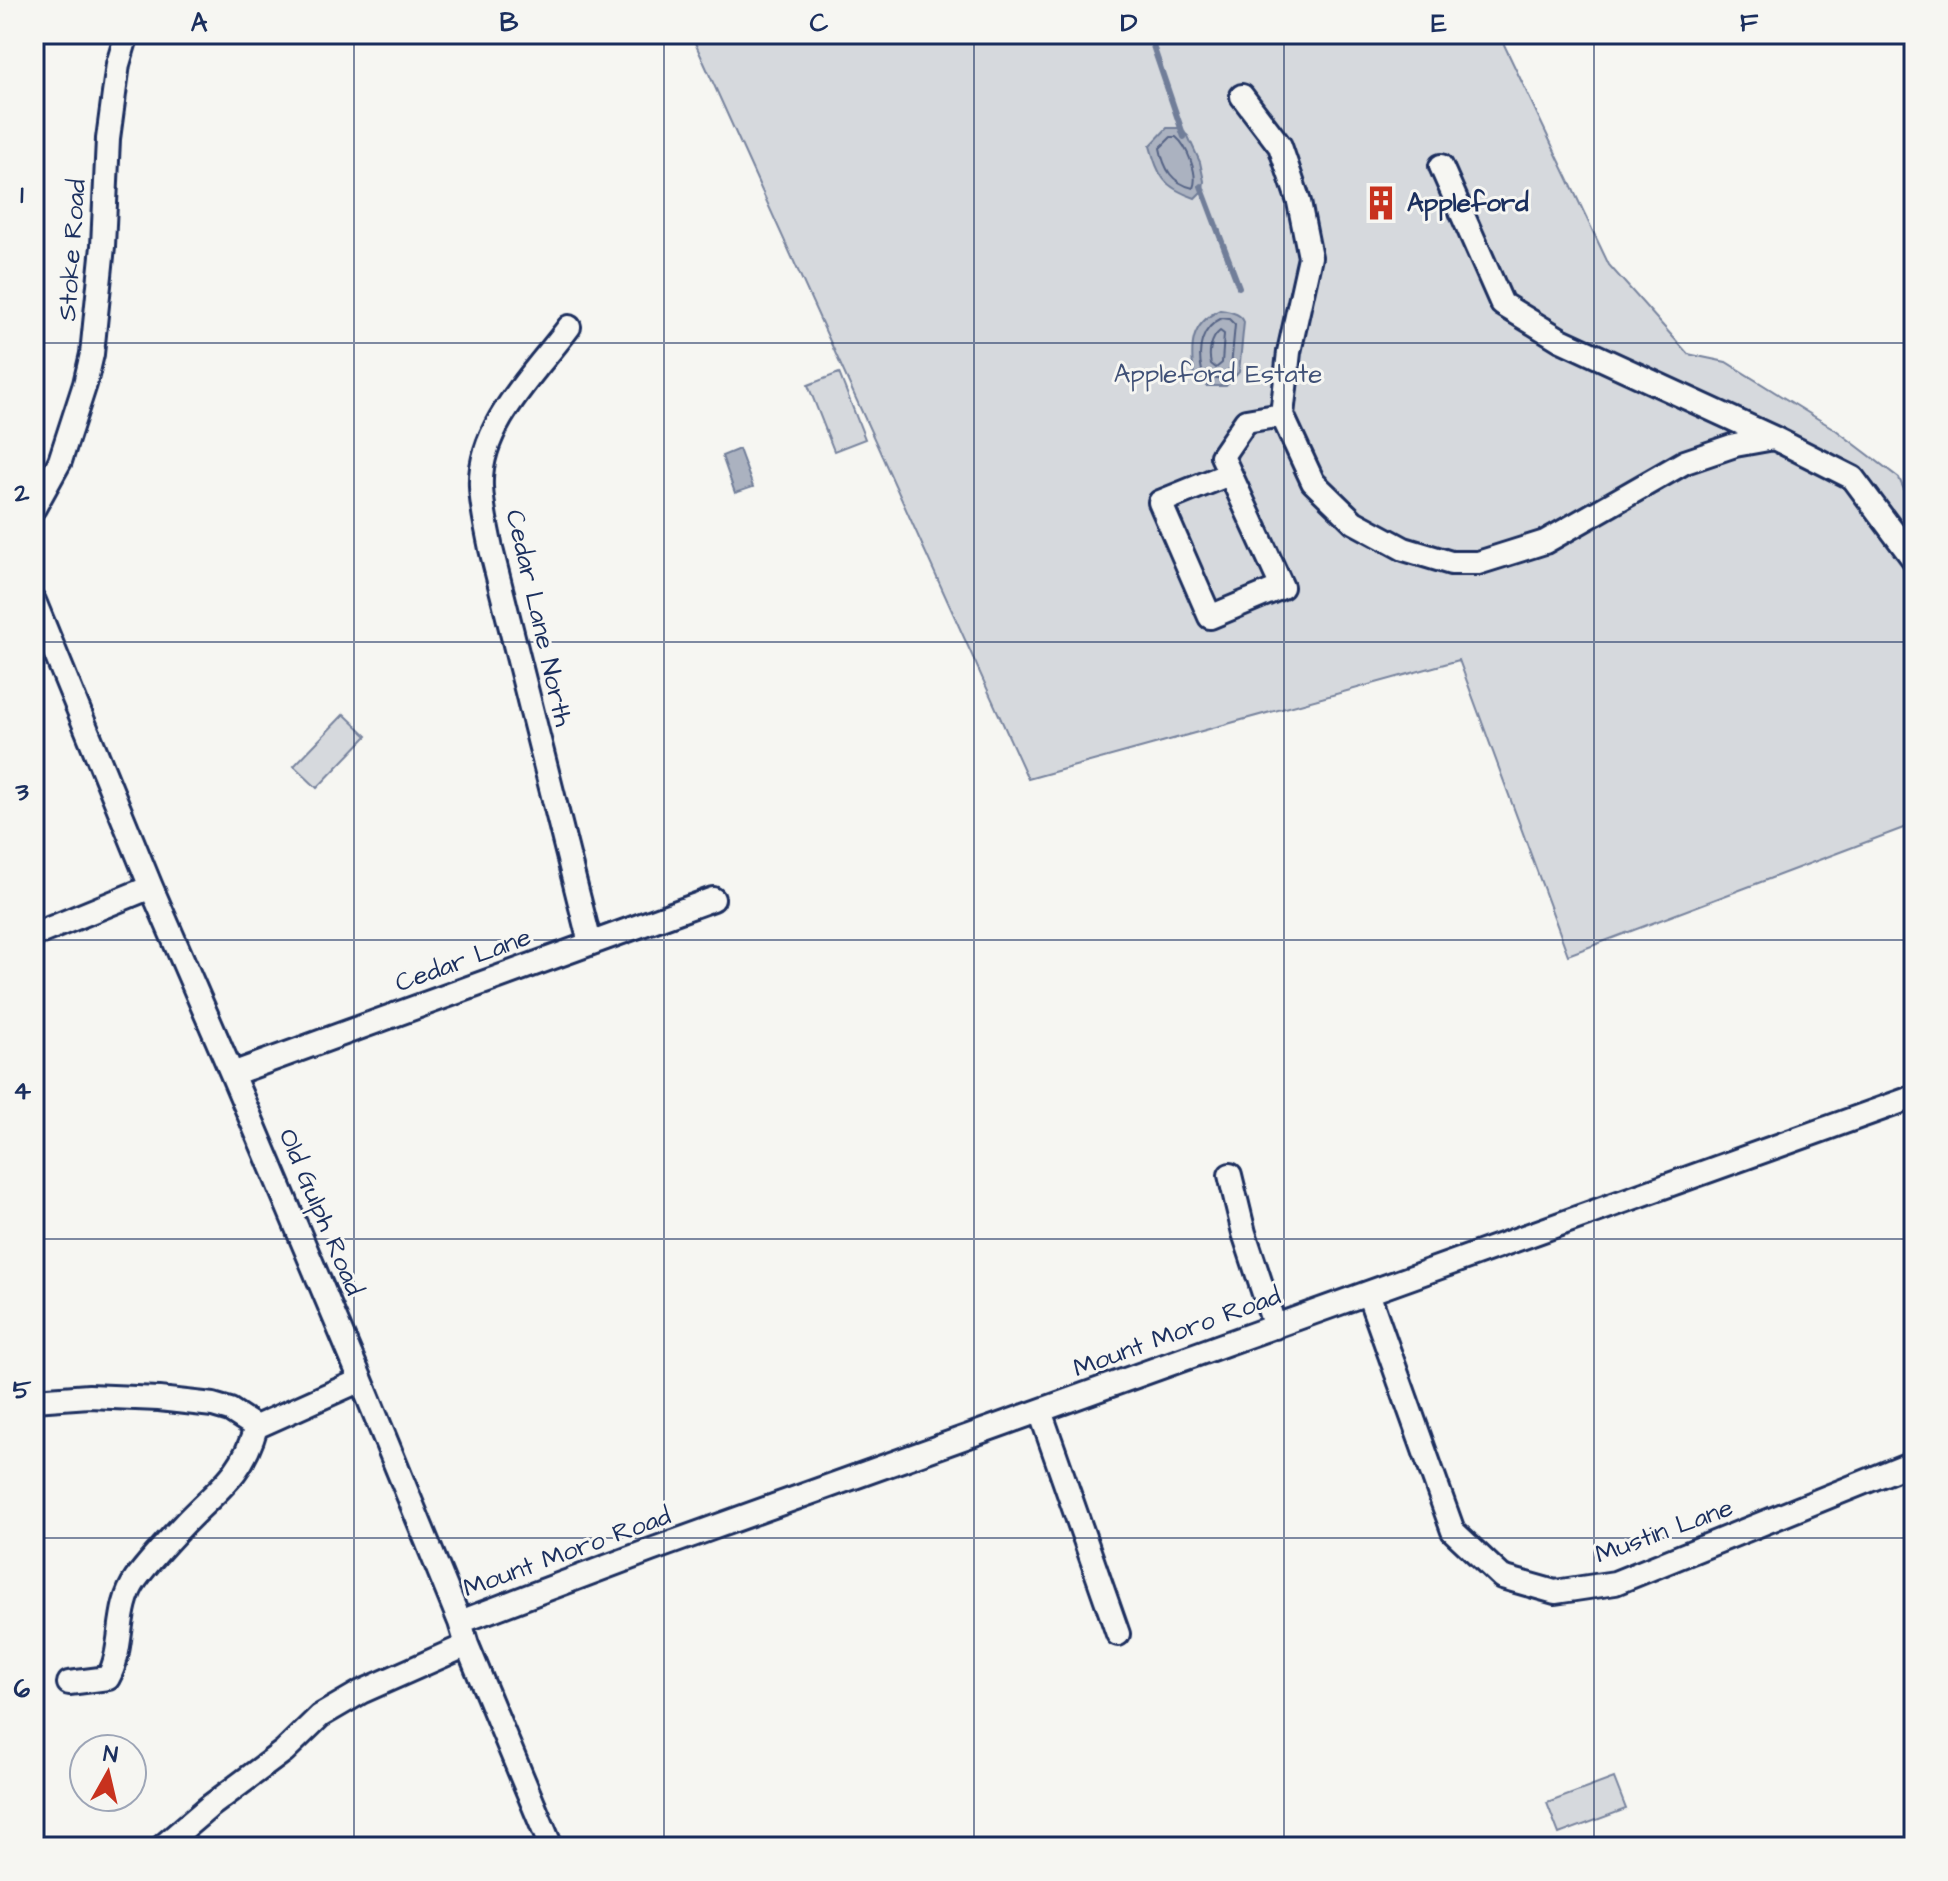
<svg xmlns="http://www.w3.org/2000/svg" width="1948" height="1881" viewBox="0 0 1948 1881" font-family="'Architects Daughter',sans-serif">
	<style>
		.green { fill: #d6d9dd; stroke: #78849e; stroke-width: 2 }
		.water { fill: #abb2c0; stroke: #717e99; stroke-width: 2 }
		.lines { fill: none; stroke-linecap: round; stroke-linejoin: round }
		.shore { stroke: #556385; stroke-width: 2 }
		.stream { stroke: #717e99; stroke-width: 6 }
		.minor-casing { stroke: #1b2f5e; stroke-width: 28 }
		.minor { stroke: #f6f6f2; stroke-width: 22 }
		.grid { fill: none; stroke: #1b2f5e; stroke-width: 2; stroke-opacity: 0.55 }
		.labels { text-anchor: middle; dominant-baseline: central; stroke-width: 6; stroke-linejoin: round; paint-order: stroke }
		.poi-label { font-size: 26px; font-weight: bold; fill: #1b2f5e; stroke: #f6f6f2; text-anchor: start }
		.street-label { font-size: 26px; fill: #1b2f5e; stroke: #f6f6f2 }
		.park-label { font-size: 26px; fill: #405177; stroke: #f6f6f2 }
		.neatline { fill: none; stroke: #1b2f5e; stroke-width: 3 }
		.grid-label { font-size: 26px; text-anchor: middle; font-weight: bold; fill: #1b2f5e }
	</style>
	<rect width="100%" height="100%" fill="#f6f6f2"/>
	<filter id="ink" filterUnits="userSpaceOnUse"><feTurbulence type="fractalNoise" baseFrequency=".0125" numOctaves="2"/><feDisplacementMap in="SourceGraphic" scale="16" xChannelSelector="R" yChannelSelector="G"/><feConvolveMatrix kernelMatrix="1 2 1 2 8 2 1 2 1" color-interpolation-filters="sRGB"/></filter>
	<g filter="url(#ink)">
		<path class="green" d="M691 34H1499L1609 265 1688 354 1726 362 1836 430 1899 478 1914 513V824L1568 955 1459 660 1028 779Z
			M839 373 865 439 834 451 808 385Z
			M344 714 367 736 317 788 294 766Z
			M1614 1778 1626 1809 1559 1834 1547 1803Z"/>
		<path class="water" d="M1167 128H1179L1188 136 1200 162 1204 181 1203 190 1195 198C1163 187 1159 177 1150 146Z
			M1220 310C1229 311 1241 313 1244 322L1239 372 1226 386H1207V384L1194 376C1190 347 1190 324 1220 310Z
			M739 449 753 487 735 493 722 456Z"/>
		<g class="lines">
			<path class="shore" d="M1171 137H1176C1187 146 1199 175 1193 188 1172 183 1164 169 1160 148Z
				M1222 318 1229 319 1235 325 1231 367 1222 378H1213L1202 371C1197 349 1201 328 1222 318Z
				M1220 331 1224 334 1222 363 1216 368 1211 364C1208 353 1211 338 1220 331Z"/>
			<path class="stream" d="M1149 34 1184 137
				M1201 186 1239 287"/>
			<g class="minor-casing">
				<path id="minor" d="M1242 96 1280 146 1299 202 1310 257 1289 352 1282 415 1313 482 1354 522 1404 549 1451 563H1478L1545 542 1685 462 1735 445 1774 438 1853 478 1914 560
					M1441 166 1502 304 1561 340 1774 438
					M569 327C535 373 478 426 481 487 482 508 487 529 491 549L590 943
					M1229 474 1160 502 1210 617 1282 587 1222 456 1246 421 1282 415
					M34 508 60 461 85 384 92 354 103 246 108 139 118 64 127 34
					M34 601 151 887 232 1074 361 1380 460 1622 467 1645 551 1847
					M34 935 151 887
					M232 1074 713 899
					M1230 1175 1244 1233 1275 1327
					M1368 1293 1453 1531 1502 1577 1555 1592 1615 1583 1914 1462
					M34 1400 89 1396 159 1399 213 1405 230 1410 256 1427
					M1040 1411 1118 1634
					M256 1427 361 1380
					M460 1622 651 1550 1914 1097
					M69 1683 108 1678C125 1648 115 1608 136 1579 150 1560 168 1541 184 1524 217 1489 242 1477 256 1427
					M162 1847 209 1807 284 1751 320 1716 361 1692 467 1645"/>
			</g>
			<use href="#minor" class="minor"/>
		</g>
	</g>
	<path class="grid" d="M354 34V1847M664 34V1847M974 34V1847M1284 34V1847M1594 34V1847M34 343H1914M34 642H1914M34 940H1914M34 1239H1914M34 1538H1914"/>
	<defs>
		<g id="building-bare" transform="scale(2.76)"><path d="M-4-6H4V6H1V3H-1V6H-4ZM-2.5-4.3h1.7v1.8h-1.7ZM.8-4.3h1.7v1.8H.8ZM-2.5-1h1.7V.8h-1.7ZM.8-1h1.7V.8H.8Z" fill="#c8321e" stroke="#f6f6f2" stroke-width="2.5" paint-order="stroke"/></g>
	</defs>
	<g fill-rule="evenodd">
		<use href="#building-bare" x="1381" y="203"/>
	</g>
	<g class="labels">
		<g class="poi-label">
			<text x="1407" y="203">Appleford</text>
		</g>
		<g class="street-label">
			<text transform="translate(72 250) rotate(-86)">Stoke Road</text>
			<text transform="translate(539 618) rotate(77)">Cedar Lane North</text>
			<text transform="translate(463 960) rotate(-20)">Cedar Lane</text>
			<text transform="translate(321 1212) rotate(67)">Old Gulph Road</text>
			<text transform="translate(1177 1332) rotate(-20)">Mount Moro Road</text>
			<text transform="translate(1664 1531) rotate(-20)">Mustin Lane</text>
			<text transform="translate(567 1552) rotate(-20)">Mount Moro Road</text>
		</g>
		<g class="park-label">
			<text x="1218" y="374">Appleford Estate</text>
		</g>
	</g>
	<rect width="1948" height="1881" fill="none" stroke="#f6f6f2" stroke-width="88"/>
	<g transform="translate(108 1773) rotate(8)"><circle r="38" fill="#f6f6f2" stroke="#9ea6b7" stroke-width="2"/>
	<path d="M0-6L14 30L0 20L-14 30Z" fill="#c8321e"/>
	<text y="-12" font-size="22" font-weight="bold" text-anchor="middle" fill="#1b2f5e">N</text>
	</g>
	<rect x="44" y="44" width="1860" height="1793" class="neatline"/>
	<g class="grid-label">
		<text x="199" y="31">A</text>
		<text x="509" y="31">B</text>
		<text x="819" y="31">C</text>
		<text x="1129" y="31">D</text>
		<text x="1439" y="31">E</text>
		<text x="1749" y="31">F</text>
		<text x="22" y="203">1</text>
		<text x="22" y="501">2</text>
		<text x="22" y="800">3</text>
		<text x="22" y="1099">4</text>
		<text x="22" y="1398">5</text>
		<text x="22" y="1697">6</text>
	</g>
</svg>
